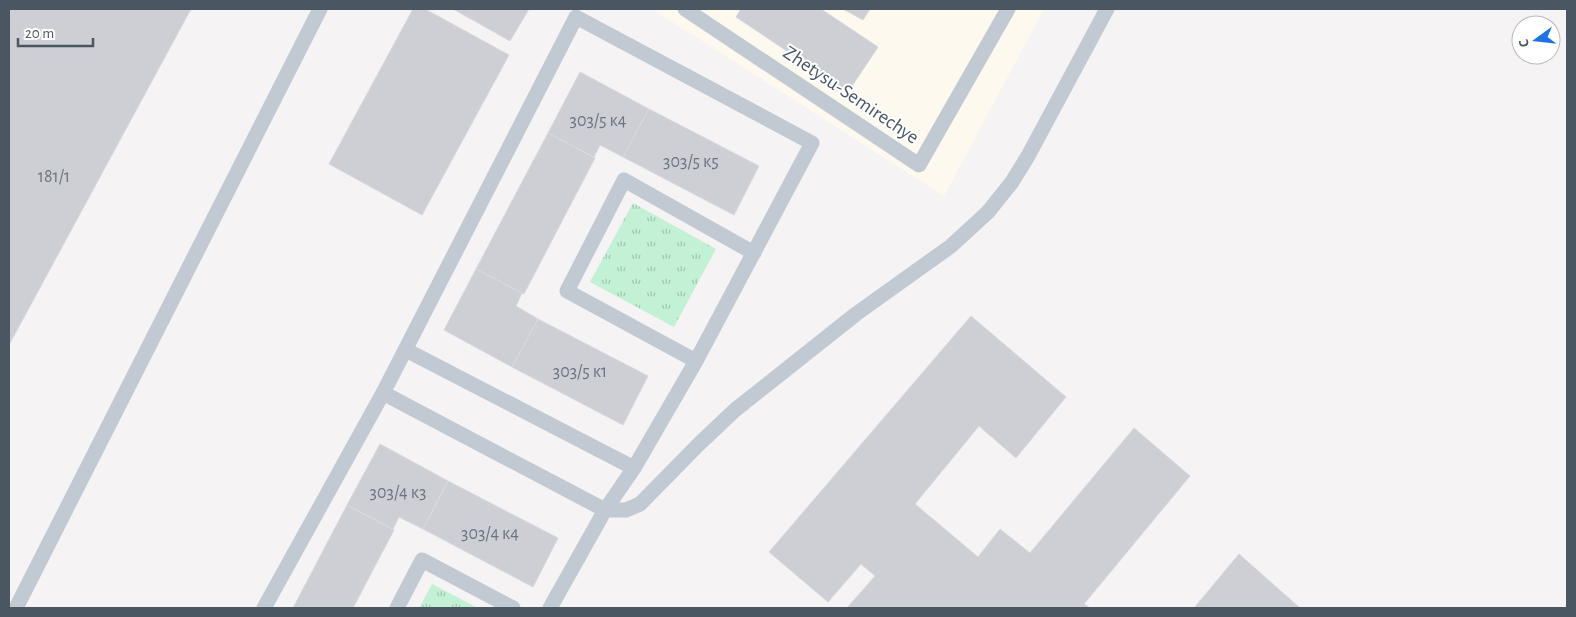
<svg xmlns="http://www.w3.org/2000/svg" width="1576" height="617" viewBox="0 0 1576 617" font-family="'Alegreya Sans',sans-serif">
	<style>
		.commercial { fill: #fdf9ef }
		.park { fill: url(#park-tufts) }
		.building { fill: #cdcfd5; stroke: #d7d9de }
		.lines { fill: none; stroke-linecap: round; stroke-linejoin: round }
		.lane { stroke: #c1cad2; stroke-width: 15 }
		.labels { text-anchor: middle; dominant-baseline: central; stroke-width: 4; stroke-linejoin: round; paint-order: stroke }
		.number-label { font-size: 18px; fill: #6b747e }
		.street-label { font-size: 20px; fill: #4a5661; stroke: #fff }
	</style>
	<defs>
		<pattern id="park-tufts" width="24" height="20" patternUnits="userSpaceOnUse" patternTransform="scale(1.25)"><rect width="24" height="20" fill="#c3f1d5"/><path d="M3 7l-1-3M5 7V3M7 7l1-3M15 17l-1-3M17 17v-4M19 17l1-3" fill="none" stroke="#a0c6b0"/></pattern>
	</defs>
	<rect width="100%" height="100%" fill="#f5f3f3"/>
	<path class="commercial" d="M652 9H1044L944 196Z"/>
	<path class="park" d="M633 203 716 249 674 327 590 282Z
		M432 584 478 608H419Z"/>
	<path class="building" d="M9 9H191L9 345Z
		M413 9H425L509 55 422 215 329 164Z
		M453 9H529L510 41Z
		M741 9H821L878 47 848 92 736 17Z
		M843 9H870L863 20Z
		M580 72 649 109 623 157 600 145 594 157 548 133Z
		M649 109 759 166 734 215 623 157Z
		M548 133 595 158 524 294 476 269Z
		M476 269 522 293 516 306 538 319 512 367 444 330Z
		M971 316 1066 397 1016 458 979 426 915 504 978 557 1000 529 1030 553 1134 428 1190 476 1084 604 1090 608H847L875 576 861 564 828 602 769 552Z
		M538 319 648 376 623 425 512 367Z
		M380 444 448 481 423 529 399 517 393 529 347 505Z
		M448 481 558 538 533 587 423 529Z
		M347 505 394 530 353 608H293Z
		M1239 554 1300 608H1194Z"/>
	<g class="lines">
		<path class="lane" d="M685 9 919 165 1008 9
			M406 350 634 468
			M696 361 567 291 624 180 754 253
			M383 393 605 510H626L640 504 699 444 735 410 856 314 951 246 988 212 1012 182 1028 156 1107 9
			M16 608 320 9
			M264 608 383 393 576 17 812 143 696 361 634 468 605 510 550 608
			M397 608 422 560 513 608"/>
	</g>
	<g class="labels">
		<g class="number-label">
			<text x="598" y="121">303/5 к4</text>
			<text x="691" y="162">303/5 к5</text>
			<text x="54" y="177">181/1</text>
			<text x="580" y="372">303/5 к1</text>
			<text x="398" y="493">303/4 к3</text>
			<text x="490" y="534">303/4 к4</text>
		</g>
		<g class="street-label">
			<text transform="translate(851 95) rotate(34)">Zhetysu-Semirechye</text>
		</g>
	</g>
	<rect width="1576" height="617" fill="none" stroke="#4a5661" stroke-width="20"/>
	<g transform="translate(1536 40) rotate(255)"><circle r="24" fill="#ffffff" stroke="#b7bbc0"/>
	<path d="M0-4L9 19L0 12L-9 19Z" fill="#1a73e8"/>
	<text y="-8" font-size="14" font-weight="bold" text-anchor="middle" fill="#4a5661">С</text>
	</g>
	<path d="M18 38v8h75v-8" fill="none" stroke="#4a5661" stroke-width="2.5"/>
	<text x="25" y="38" font-size="15" fill="#4a5661" stroke="#ffffff" stroke-width="4" paint-order="stroke">20 m</text>
</svg>
